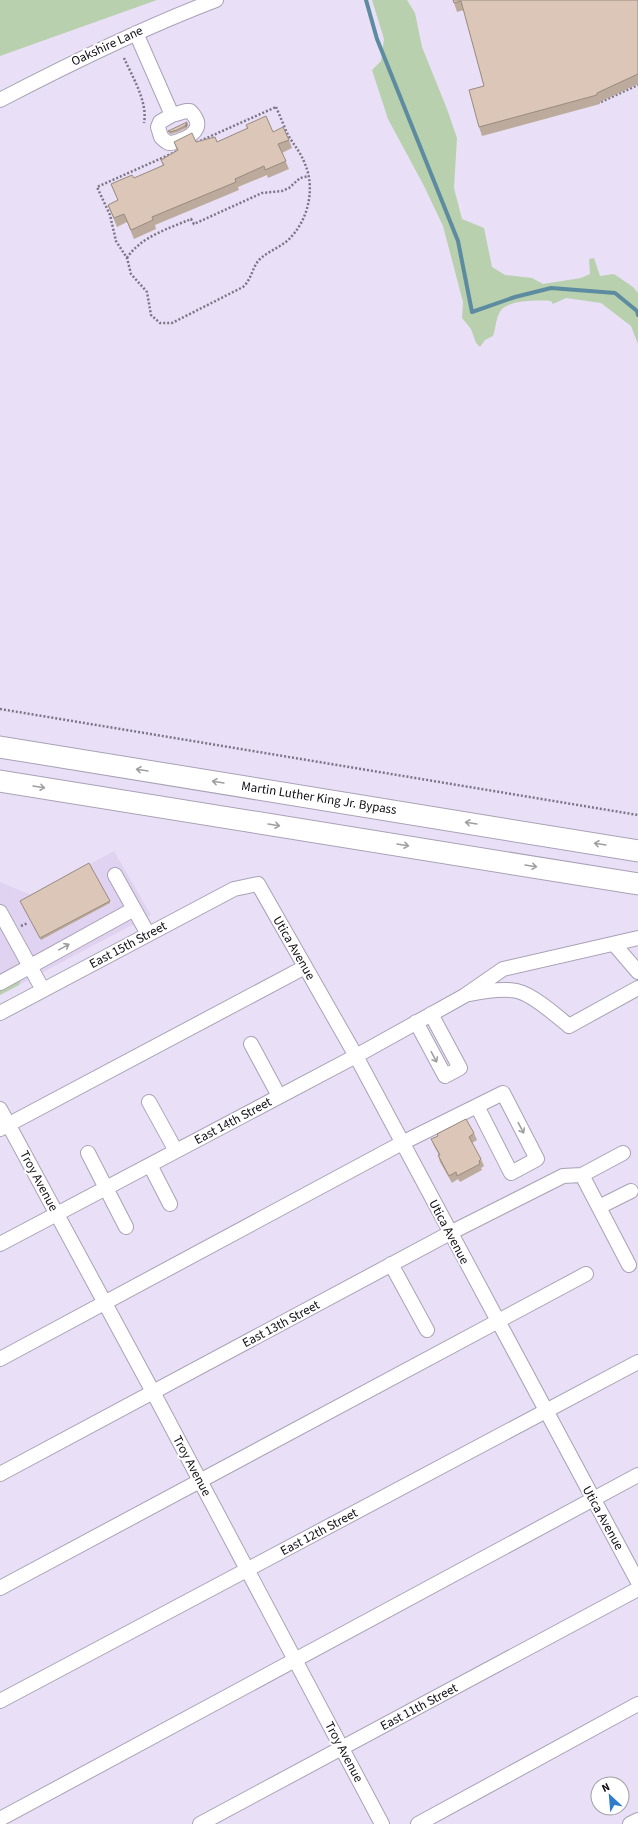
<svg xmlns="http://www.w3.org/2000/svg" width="638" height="1824" viewBox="0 0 638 1824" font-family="'Source Sans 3',sans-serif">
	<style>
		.built { fill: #e0d3f1 }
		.green { fill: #b8d0ae }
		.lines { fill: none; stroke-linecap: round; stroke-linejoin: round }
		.stream { stroke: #5d8b9f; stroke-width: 4 }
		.minor-casing { stroke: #a9a1b6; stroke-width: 16 }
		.highway-casing { stroke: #a9a1b6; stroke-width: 23 }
		.path { stroke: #7b7584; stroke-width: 2.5; stroke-dasharray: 2 2; stroke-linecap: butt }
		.minor { stroke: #fff; stroke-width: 14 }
		.highway { stroke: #fff; stroke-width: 21 }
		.wall { fill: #bcaa9d }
		.shaded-wall { fill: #998b80 }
		.building { fill: #dbc6b7; stroke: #998b80 }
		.oneway { stroke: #9f9ea1 }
		.labels { text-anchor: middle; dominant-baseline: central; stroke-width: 4; stroke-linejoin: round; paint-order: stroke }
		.street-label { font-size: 13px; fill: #0f0c13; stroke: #fff }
	</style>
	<rect width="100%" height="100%" fill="#e9e0f7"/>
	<path class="built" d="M114 851 151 915 0 995V882L31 895Z"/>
	<path class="green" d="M0 0H157L0 56Z
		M372 0H407L415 13 422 47 447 109 457 138 454 188 462 219 484 228 492 267 505 275 532 278 543 284 581 278 590 274 589 259 594 258 600 276 614 274 633 287 638 293V344L631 326 601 303 566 298 553 304 551 301C539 300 511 300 502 309 496 315 496 328 493 336L485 340 480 347 476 343 471 329 462 318 463 302 443 226 424 186 388 119 372 70 381 61 384 39Z
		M22 976 19 985 0 995V987Z"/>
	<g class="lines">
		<path class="stream" d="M366 0 377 39 458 241 472 312 515 297 551 288 615 293 637 311 638 315"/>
		<g class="minor-casing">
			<path id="minor" d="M136 33 172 115
				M0 100C71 63 142 28 216 0
				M186 111H190C204 125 196 134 181 140 178 141 173 143 169 143 166 142 163 139 161 137L158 127 160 122 172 115Z
				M115 875 148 934
				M0 912 43 990
				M614 944 638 972
				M0 983 134 909
				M470 994C485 991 503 988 517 991 532 994 557 1016 569 1026L638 988
				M0 1013 234 889 258 884 356 1056 638 1582
				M416 1022 445 1076 460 1068 431 1014
				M251 1044 279 1096
				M149 1102 176 1151
				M0 1109 153 1392 382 1824
				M0 1129 305 967
				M88 1153 126 1227
				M150 1165 170 1204
				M582 1175 629 1265
				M599 1207 631 1191
				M0 1244 356 1056 464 996 503 969 638 938
				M391 1264 427 1330
				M0 1359 402 1143 503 1093 537 1159 511 1173 477 1106
				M0 1474 450 1233 563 1176 582 1175 623 1153
				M0 1588 586 1274
				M0 1701 638 1362
				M0 1819 638 1475
				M200 1824 638 1589
				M418 1824 638 1704
				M630 1824 638 1820"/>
		</g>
		<g class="highway-casing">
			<path id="highway" d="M0 747 638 851
				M0 781 638 884"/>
		</g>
		<path class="path" d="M124 58C132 76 148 102 144 123
			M601 102 638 85
			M276 107C280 116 284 126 288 135 294 145 301 153 305 164 315 187 309 217 292 236 284 246 270 250 260 259 252 267 252 279 243 287L172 323H160L151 315 147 292 131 274 127 258 116 241 110 215 97 187Z
			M127 258C140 237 170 228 191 219L194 224 262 193 282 191 289 188 300 178 309 176
			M0 709 638 815
			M21 926 28 923"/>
		<use href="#minor" class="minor"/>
		<use href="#highway" class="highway"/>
	</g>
	<path class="wall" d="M453 0H638V84L600 102V104L482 136 479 127 484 86 464 10 457 12Z
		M188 125 186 128 178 132 171 134 169 133 168 131Z
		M246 125 273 132 289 140 292 148 282 153 289 169 268 178 267 175 238 187 239 190 155 225 156 229 134 239 127 222 117 227 108 205 118 200 111 184 134 178 163 166 161 160 177 151 174 142H217L247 129Z
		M20 901H110V903L41 940Z
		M474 1133 477 1140 472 1143 481 1159 484 1166 481 1168 482 1170 460 1182 458 1179 452 1183 440 1162 438 1155H439L434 1146 431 1139Z"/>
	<path class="shaded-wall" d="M187 122 188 125 186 128 185 126Z"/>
	<path class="building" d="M453 0H638V74L597 93V95L479 127 469 90 484 86 461 1 454 3Z
		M266 116 273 132 283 127 289 140 278 144 286 161 265 170 264 166 235 179 236 182 152 217 153 220 131 230 124 214 114 218 108 205 118 200 111 184 132 175 134 178 164 165 161 160 178 150 174 142 192 133 196 142 215 137 217 142 248 128 246 125Z
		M187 122 185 126 177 130 170 132 168 131Z
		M89 863 110 901 40 938 20 901Z
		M466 1119 474 1133 469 1137 481 1159 479 1161 480 1164 457 1176 456 1172 449 1176 438 1155H440L431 1139 438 1136 437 1134Z"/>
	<defs><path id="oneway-shaft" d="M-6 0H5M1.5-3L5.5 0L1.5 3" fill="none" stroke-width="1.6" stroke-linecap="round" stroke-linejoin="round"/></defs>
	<g class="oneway">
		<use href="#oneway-shaft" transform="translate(142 770) rotate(-171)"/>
		<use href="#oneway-shaft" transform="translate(218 782) rotate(-171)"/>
		<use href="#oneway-shaft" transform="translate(39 787) rotate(9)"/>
		<use href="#oneway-shaft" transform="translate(471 823) rotate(-171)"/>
		<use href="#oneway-shaft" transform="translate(274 825) rotate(9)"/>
		<use href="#oneway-shaft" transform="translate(600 844) rotate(-171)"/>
		<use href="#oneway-shaft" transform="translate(403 845) rotate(9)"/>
		<use href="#oneway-shaft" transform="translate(531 866) rotate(9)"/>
		<use href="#oneway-shaft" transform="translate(64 947) rotate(-29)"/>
		<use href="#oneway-shaft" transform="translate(434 1057) rotate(62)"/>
		<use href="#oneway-shaft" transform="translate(521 1128) rotate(62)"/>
	</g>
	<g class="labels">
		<g class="street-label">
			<text transform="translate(107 46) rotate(-25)">Oakshire Lane</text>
			<text transform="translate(319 798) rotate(9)">Martin Luther King Jr. Bypass</text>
			<text transform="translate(128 945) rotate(-28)">East 15th Street</text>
			<text transform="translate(294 948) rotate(60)">Utica Avenue</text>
			<text transform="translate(233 1121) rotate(-28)">East 14th Street</text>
			<text transform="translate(39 1181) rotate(62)">Troy Avenue</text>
			<text transform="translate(449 1232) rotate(62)">Utica Avenue</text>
			<text transform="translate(281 1324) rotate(-28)">East 13th Street</text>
			<text transform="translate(192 1466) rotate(62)">Troy Avenue</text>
			<text transform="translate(603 1518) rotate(61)">Utica Avenue</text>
			<text transform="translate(319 1532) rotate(-28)">East 12th Street</text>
			<text transform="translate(419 1707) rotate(-28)">East 11th Street</text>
			<text transform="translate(344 1752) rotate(62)">Troy Avenue</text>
		</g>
	</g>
	<g transform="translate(610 1796) rotate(334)"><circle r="19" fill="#ffffff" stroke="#9f9ea1"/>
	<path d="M0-3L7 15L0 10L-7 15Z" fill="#2f7ccc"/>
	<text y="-6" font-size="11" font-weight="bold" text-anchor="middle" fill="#0f0c13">N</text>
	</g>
</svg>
